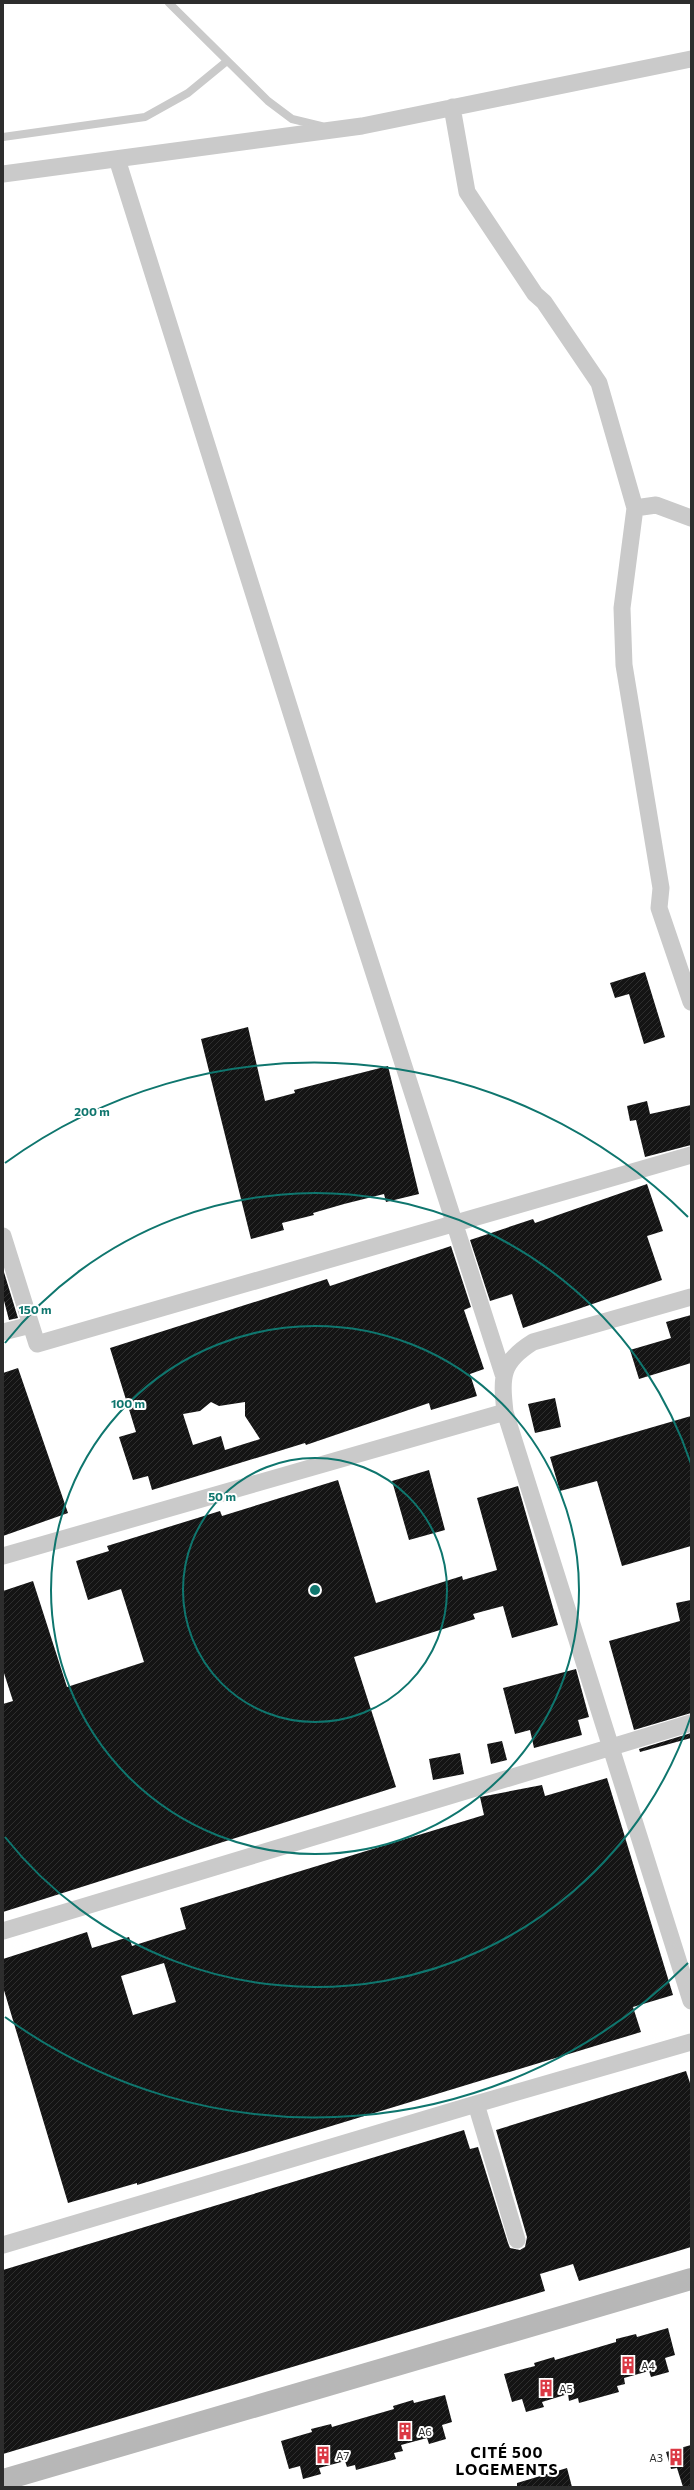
<svg xmlns="http://www.w3.org/2000/svg" width="694" height="2490" viewBox="0 0 694 2490" font-family="Commissioner,sans-serif">
	<style>
		.building { fill: url(#building-hatch); fill-rule: evenodd }
		.lines { fill: none; stroke-linecap: round; stroke-linejoin: round }
		.lane { stroke: #cacaca; stroke-width: 8 }
		.street { stroke: #cacaca; stroke-width: 17 }
		.secondary { stroke: #b7b7b7; stroke-width: 22 }
		.ring { fill: none; stroke: #0f766e; stroke-width: 2 }
		.labels { text-anchor: middle; dominant-baseline: central; stroke-width: 4; stroke-linejoin: round; paint-order: stroke }
		.poi-label { font-size: 11px; fill: #2d2d2d; stroke: #fff; text-anchor: start }
		.district-label { font-size: 15px; font-weight: bold; letter-spacing: 1px; fill: #000; stroke: #fff }
		.centre { fill: #0f766e; stroke: #fff; stroke-width: 2 }
		.ring-label { font-size: 12px; text-anchor: middle; font-weight: bold; fill: #0f766e; stroke: #fff; stroke-width: 4; stroke-linejoin: round; paint-order: stroke }
	</style>
	<defs>
		<pattern id="building-hatch" width="6" height="6" patternUnits="userSpaceOnUse"><rect width="6" height="6" fill="#141414"/><path d="M-1 1l2-2M0 6l6-6M5 7l2-2" fill="none" stroke="#2e2e2e"/></pattern>
	</defs>
	<rect width="100%" height="100%" fill="#fff"/>
	<path class="building" d="M645 972 665 1037 644 1044 629 994 615 998 610 983Z
		M248 1027 265 1101 295 1093 294 1090 388 1066 419 1194 386 1202 384 1194 344 1204 313 1213 314 1215 282 1223 284 1230 251 1239 201 1039Z
		M647 1101 650 1114 691 1105V1145L645 1157 636 1120 630 1121 627 1106Z
		M647 1184 663 1231 647 1236 662 1280 523 1328 512 1294 490 1301 470 1240 533 1219 535 1223Z
		M451 1246 471 1307 464 1310 484 1369 470 1374 477 1396 431 1410 429 1403 306 1445 305 1443 152 1490 148 1476 133 1480 119 1437 136 1432 110 1348 327 1279 330 1286ZM211 1402 219 1406 245 1402V1416L260 1439 225 1450 221 1436 193 1445 183 1414 200 1411Z
		M3 1269 18 1318 9 1320 3 1297Z
		M691 1315V1363L639 1379 630 1350 671 1338 666 1322Z
		M18 1368 68 1513 3 1536V1373Z
		M555 1398 561 1427 535 1433 528 1404Z
		M691 1416V1546L622 1566 597 1481 560 1491 550 1457Z
		M429 1470 445 1530 409 1540 392 1481Z
		M338 1480 376 1603 462 1576 463 1580 497 1570 477 1498 518 1486 558 1625 512 1638 503 1606 473 1614 475 1619 354 1657 396 1787 3 1912V1704L13 1701 3 1670V1591L33 1581 67 1687 144 1662 121 1589 88 1600 76 1561 109 1551 107 1546 220 1511 222 1516Z
		M691 1600V1713L634 1730 609 1641 680 1621 676 1603Z
		M576 1669 589 1717 578 1720 582 1735 534 1748 530 1730 515 1734 503 1688Z
		M691 1733V1738L640 1752 639 1749Z
		M502 1741 507 1760 491 1764 487 1744Z
		M460 1753 464 1774 433 1780 429 1759Z
		M607 1778 673 1995 633 2007 641 2032 137 2185V2183L68 2203 3 1987V1959L87 1932 92 1948 129 1937 132 1946 186 1929 180 1908 484 1815 480 1797 542 1785 545 1796ZM164 1963 176 2002 133 2015 121 1976Z
		M686 2071 691 2086V2247L579 2281 573 2264 540 2274 545 2291 3 2454V2270L464 2130 470 2149 478 2147 508 2243 510 2248 520 2250 525 2247 527 2237 496 2130Z
		M668 2328 675 2355 665 2358 669 2372 651 2377 649 2371 624 2378 625 2384 617 2386 619 2392 579 2403 578 2398 569 2401 568 2394 542 2402 544 2407 526 2412 522 2399 512 2402 504 2374 535 2366 534 2363 554 2357 555 2360 616 2342V2339L636 2334 637 2337Z
		M445 2395 452 2422 442 2425 446 2439 429 2444 427 2438 401 2445 403 2451 394 2453 396 2459 356 2470 355 2465 347 2467 345 2461 319 2468 321 2474 303 2479 300 2466 289 2469 281 2441 312 2432 311 2429 331 2424 332 2427 394 2409 393 2406 413 2400 414 2403Z
		M691 2445V2487H683L677 2468 671 2469 666 2452Z
		M567 2468 572 2487H517V2483Z"/>
	<g class="lines">
		<path class="lane" d="M169 3 268 101 292 119 321 126
			M3 137 145 117 188 93 227 61"/>
		<path class="street" d="M452 107 467 192 535 294 544 302 599 383 635 508 622 608 624 665 661 888 659 908 691 1002
			M117 159 332 843 503 1374
			M3 174 362 126 691 59
			M635 508 656 505 691 518
			M3 1236 37 1344 691 1155
			M691 1297 533 1342C501 1362 501 1376 505 1412L691 2001
			M3 1332 31 1325
			M3 1556 505 1412
			M3 1931 691 1723
			M476 2104 517 2240
			M3 2245 476 2104 691 2042"/>
		<path class="secondary" d="M3 2480 691 2279"/>
	</g>
	<g class="ring">
		<circle cx="315" cy="1590" r="132"/>
		<circle cx="315" cy="1590" r="264"/>
		<path d="M691 1716A396 396 0 0 1 5 1837M5 1343A396 396 0 0 1 691 1464"/>
		<path d="M688 1963A528 528 0 0 1 5 2017M5 1163A528 528 0 0 1 688 1217"/>
	</g>
	<defs>
		<g id="building-bare" transform="scale(1.38)"><path d="M-4-6H4V6H1V3H-1V6H-4ZM-2.5-4.3h1.7v1.8h-1.7ZM.8-4.3h1.7v1.8H.8ZM-2.5-1h1.7V.8h-1.7ZM.8-1h1.7V.8H.8Z" fill="#db3944" stroke="#fff" stroke-width="2.5" paint-order="stroke"/></g>
	</defs>
	<g fill-rule="evenodd">
		<use href="#building-bare" x="628" y="2365"/>
		<use href="#building-bare" x="546" y="2388"/>
		<use href="#building-bare" x="405" y="2431"/>
		<use href="#building-bare" x="323" y="2455"/>
		<use href="#building-bare" x="676" y="2457"/>
	</g>
	<g class="labels">
		<g class="poi-label">
			<text x="641" y="2365">A4</text>
			<text x="559" y="2388">A5</text>
			<text x="418" y="2431">A6</text>
			<text x="336" y="2455">A7</text>
			<text x="663" y="2457" text-anchor="end">A3</text>
		</g>
		<g class="district-label">
			<text x="507" y="2452">CITÉ 500<tspan x="507" dy="17">LOGEMENTS</tspan></text>
		</g>
	</g>
	<circle cx="315" cy="1590" r="6" class="centre"/>
	<g class="ring-label">
		<text x="92" y="1116">200 m</text>
		<text x="35" y="1314">150 m</text>
		<text x="128" y="1408">100 m</text>
		<text x="222" y="1501">50 m</text>
	</g>
	<rect width="694" height="2490" fill="none" stroke="#2d2d2d" stroke-width="8"/>
</svg>
